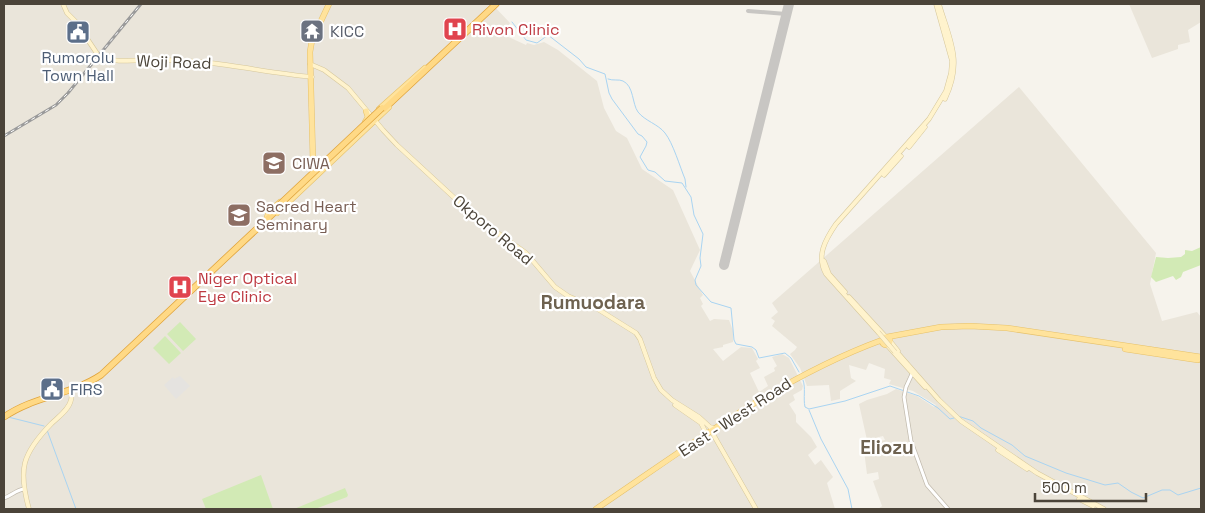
<svg xmlns="http://www.w3.org/2000/svg" width="1205" height="513" viewBox="0 0 1205 513" font-family="'Space Grotesk',sans-serif">
	<style>
		.residential { fill: #eae5da }
		.green { fill: #d2eab5 }
		.parking { fill: #e5e3e0 }
		.lines { fill: none; stroke-linecap: round; stroke-linejoin: round }
		.stream { stroke: #a9d4f2; stroke-width: 1 }
		.taxiway { stroke: #c8c6c3; stroke-width: 4 }
		.runway { stroke: #c8c6c3; stroke-width: 10 }
		.tertiary-casing { stroke: #c2bbae; stroke-width: 4.5 }
		.secondary-casing { stroke: #d6c79b; stroke-width: 5 }
		.primary-casing { stroke: #e6c16a; stroke-width: 6 }
		.trunk-casing { stroke: #e0a43c; stroke-width: 7 }
		.tertiary { stroke: #fff; stroke-width: 3 }
		.secondary { stroke: #fff3cd; stroke-width: 4 }
		.primary { stroke: #ffe39c; stroke-width: 5 }
		.trunk { stroke: #ffd985; stroke-width: 5.5 }
		.rail-casing { stroke: #9a9a9a; stroke-width: 3 }
		.rail { stroke: #fff; stroke-width: 1; stroke-dasharray: 4; stroke-linecap: butt }
		.secondary-bridge-casing { stroke: #d6c79b; stroke-width: 5; stroke-linecap: butt }
		.trunk-bridge-casing { stroke: #e0a43c; stroke-width: 7; stroke-linecap: butt }
		.secondary-bridge { stroke: #fff3cd; stroke-width: 4 }
		.trunk-bridge { stroke: #ffd985; stroke-width: 5.5 }
		.labels { text-anchor: middle; dominant-baseline: central; stroke-width: 4.5; stroke-linejoin: round; paint-order: stroke }
		.health-label { font-size: 16px; fill: #be3a42; stroke: #fff; text-anchor: start }
		.worship-label { font-size: 16px; fill: #5b616d; stroke: #fff; text-anchor: start }
		.service-label { font-size: 16px; fill: #4e5e75; stroke: #fff }
		.street-label { font-size: 16px; fill: #4b4439; stroke: #fff }
		.education-label { font-size: 16px; fill: #785e54; stroke: #fff; text-anchor: start }
		.quarter-label { font-size: 19px; font-weight: bold; fill: #6e6250; stroke: #fff }
	</style>
	<rect width="100%" height="100%" fill="#f6f3ec"/>
	<path class="residential" d="M4 4H492L510 23 504 35 526 45 527 43 534 45 544 42 558 50 597 81 604 108 616 131 627 138 642 169 673 190 700 250 690 271 703 295 700 298 703 304 701 306 710 321 714 319 729 320 733 331V342L723 345V347L713 349 723 361 741 347 752 348 758 359 756 361 760 368 750 373 759 392 768 386 764 377 775 371 774 368 777 366 772 357 782 354 789 358 803 386 802 390 793 395 795 400 789 404 796 415V422L811 437 817 447 808 455 815 465 821 460 833 477 827 483 835 509H4Z
		M1129 4H1201V22L1188 30 1190 42 1178 45V49L1152 58Z
		M1019 87 1156 253 1150 284 1162 321 1197 312 1201 317V509H878L882 506 873 481 879 479 878 472 867 474 864 451 874 449 876 442 885 440 883 436 867 440 859 404 867 400 887 394 896 389 917 396 934 407 936 405 913 391 889 384 891 380 884 378 885 369 869 363 866 370 849 365 851 378 856 381 840 391V399L831 401 829 385 807 386 800 368 790 354 795 350 797 347 772 326 775 321 771 318 778 312 772 303Z"/>
	<path class="green" d="M1201 247V265L1183 272 1181 277 1176 280 1173 276 1156 282 1151 277 1156 257 1168 258 1181 257 1185 254V250L1192 251Z
		M180 322 196 339 183 351 167 334Z
		M165 336 181 353 169 364 153 348Z
		M261 475 273 509H206L202 499Z
		M345 488 348 495 347 497 315 509H294Z"/>
	<path class="parking" d="M180 376 190 386 176 399 164 385 173 377 174 379Z"/>
	<g class="lines">
		<path class="stream" d="M512 22 526 40 537 43 548 35 579 59 586 67 605 74 609 93 612 99 638 134 642 136 647 142 646 146 640 157 648 170 655 172 665 181 682 183 691 197 694 215 703 234 700 258 701 266 695 280 696 285 711 302 731 308 734 340 736 344 752 347 756 350 759 358 785 353 791 358 799 372
			M608 79C613 81 619 79 623 81 634 86 632 104 638 112 645 121 658 124 665 133 673 143 680 167 685 179L686 187
			M803 380C806 388 803 398 805 407L809 409 845 401 890 386 919 396 938 408 950 419 954 418
			M809 410 821 439 848 489 852 509
			M958 416 973 421 981 428 1012 445 1025 456 1066 473 1105 485 1118 483 1131 492 1143 498 1162 490H1170L1178 495 1201 488
			M8 417 44 426
			M47 430 76 509"/>
		<path class="taxiway" d="M748 11 786 14"/>
		<path class="runway" d="M724 265 789 4"/>
		<g class="tertiary-casing">
			<path id="tertiary" d="M912 374 906 387 904 397 911 441 927 485 948 509
				M4 498C11 496 16 490 24 489"/>
		</g>
		<g class="secondary-casing">
			<path id="secondary" d="M63 4 67 13 76 22 98 55C110 64 141 60 155 60 210 59 259 72 312 77
				M939 4C950 41 963 61 945 99
				M310 64 324 70 348 88 383 130 397 145 474 216 526 253 555 287 568 296 596 308 636 333 640 339 654 378 661 390 672 400 699 417 710 427 716 429
				M909 147 925 127
				M884 175 901 156
				M824 261 829 274 845 292
				M849 297 886 337
				M878 332 826 274C816 256 825 240 836 224L929 119 946 91 951 73 952 61 936 4
				M890 341 898 351
				M886 344 925 387
				M896 351 939 400 961 421 1037 473 1104 509
				M675 405 701 423 707 435
				M713 434 756 509
				M998 450 1027 469
				M1079 499 1093 506
				M29 509C18 469 22 454 51 424 57 418 69 410 71 400 72 397 71 392 72 389"/>
		</g>
		<g class="primary-casing">
			<path id="primary" d="M379 109 425 68
				M365 122 368 117 366 111
				M321 170 315 168 313 162 310 52 312 40 329 4
				M277 213 389 107
				M267 217 269 212 280 202
				M887 337 941 327 970 326 1007 328 1201 357
				M882 341a4 4 0 1 1 8 0a4 4 0 1 1-8 0Z
				M1125 349 1198 360
				M596 509C688 447 778 378 882 340"/>
		</g>
		<g class="trunk-casing">
			<path id="trunk" d="M384 109 496 4
				M4 417C34 396 71 395 101 375L279 208"/>
		</g>
		<use href="#tertiary" class="tertiary"/>
		<use href="#secondary" class="secondary"/>
		<use href="#primary" class="primary"/>
		<use href="#trunk" class="trunk"/>
		<g class="rail-casing">
			<path id="rail" d="M4 136 56 105 68 93 141 4"/>
		</g>
		<use href="#rail" class="rail"/>
		<g class="secondary-bridge-casing">
			<path id="secondary-bridge" d="M878 332 895 352"/>
		</g>
		<g class="trunk-bridge-casing">
			<path id="trunk-bridge" d="M278 206 382 108"/>
		</g>
		<use href="#secondary-bridge" class="secondary-bridge"/>
		<use href="#trunk-bridge" class="trunk-bridge"/>
	</g>
	<defs>
		<g id="hospital-square" transform="scale(1.25)"><rect x="-9" y="-9" width="18" height="18" rx="4" fill="#e0444e" stroke="#fff"/><path d="M-5-5h3v3.5h4V-5h3V5h-3V1.5h-4V5h-3Z" fill="#fff"/></g>
		<g id="temple-square" transform="scale(1.25)"><rect x="-9" y="-9" width="18" height="18" rx="4" fill="#6b7280" stroke="#fff"/><path d="M0-6L5-2H3V0L6.5 2.5H4V6H1.5V3h-3V6H-4V2.5H-6.5L-3 0V-2H-5Z" fill="#fff"/></g>
		<g id="civic-square" transform="scale(1.25)"><rect x="-9" y="-9" width="18" height="18" rx="4" fill="#5c6f8a" stroke="#fff"/><path d="M-.6-6.5H3V-4.5H.6V-3L4-1V1h2V6H-6V1h2V-1L-.6-3ZM-1.2 2.5V6h2.4V2.5Z" fill="#fff"/></g>
		<g id="university-square" transform="scale(1.25)"><rect x="-9" y="-9" width="18" height="18" rx="4" fill="#8d6e63" stroke="#fff"/><path d="M0-5L7-2L0 1L-7-2ZM-4 1L0 2.5L4 1V4Q0 6-4 4Z" fill="#fff"/></g>
	</defs>
	<g fill-rule="evenodd">
		<use href="#hospital-square" x="455" y="29"/>
		<use href="#temple-square" x="312" y="31"/>
		<use href="#civic-square" x="78" y="32"/>
		<use href="#university-square" x="274" y="163"/>
		<use href="#university-square" x="239" y="215"/>
		<use href="#hospital-square" x="180" y="287"/>
		<use href="#civic-square" x="52" y="389"/>
	</g>
	<g class="labels">
		<g class="health-label">
			<text x="472" y="29">Rivon Clinic</text>
			<text x="198" y="278">Niger Optical<tspan x="198" dy="18">Eye Clinic</tspan></text>
		</g>
		<g class="worship-label">
			<text x="330" y="31">KICC</text>
		</g>
		<g class="service-label">
			<text x="78" y="57">Rumorolu<tspan x="78" dy="18">Town Hall</tspan></text>
			<text x="70" y="389" text-anchor="start">FIRS</text>
		</g>
		<g class="street-label">
			<text transform="translate(174 62) rotate(2)">Woji Road</text>
			<text transform="translate(493 230) rotate(40)">Okporo Road</text>
			<text transform="translate(735 417) rotate(-33)">East - West Road</text>
		</g>
		<g class="education-label">
			<text x="292" y="163">CIWA</text>
			<text x="256" y="206">Sacred Heart<tspan x="256" dy="18">Seminary</tspan></text>
		</g>
		<g class="quarter-label">
			<text x="593" y="302">Rumuodara</text>
			<text x="887" y="447">Eliozu</text>
		</g>
	</g>
	<rect width="1205" height="513" fill="none" stroke="#4b4439" stroke-width="10"/>
	<path d="M1035 493v8h111v-8" fill="none" stroke="#4b4439" stroke-width="2.5"/>
	<text x="1042" y="493" font-size="15" fill="#4b4439" stroke="#ffffff" stroke-width="4" paint-order="stroke">500 m</text>
</svg>
